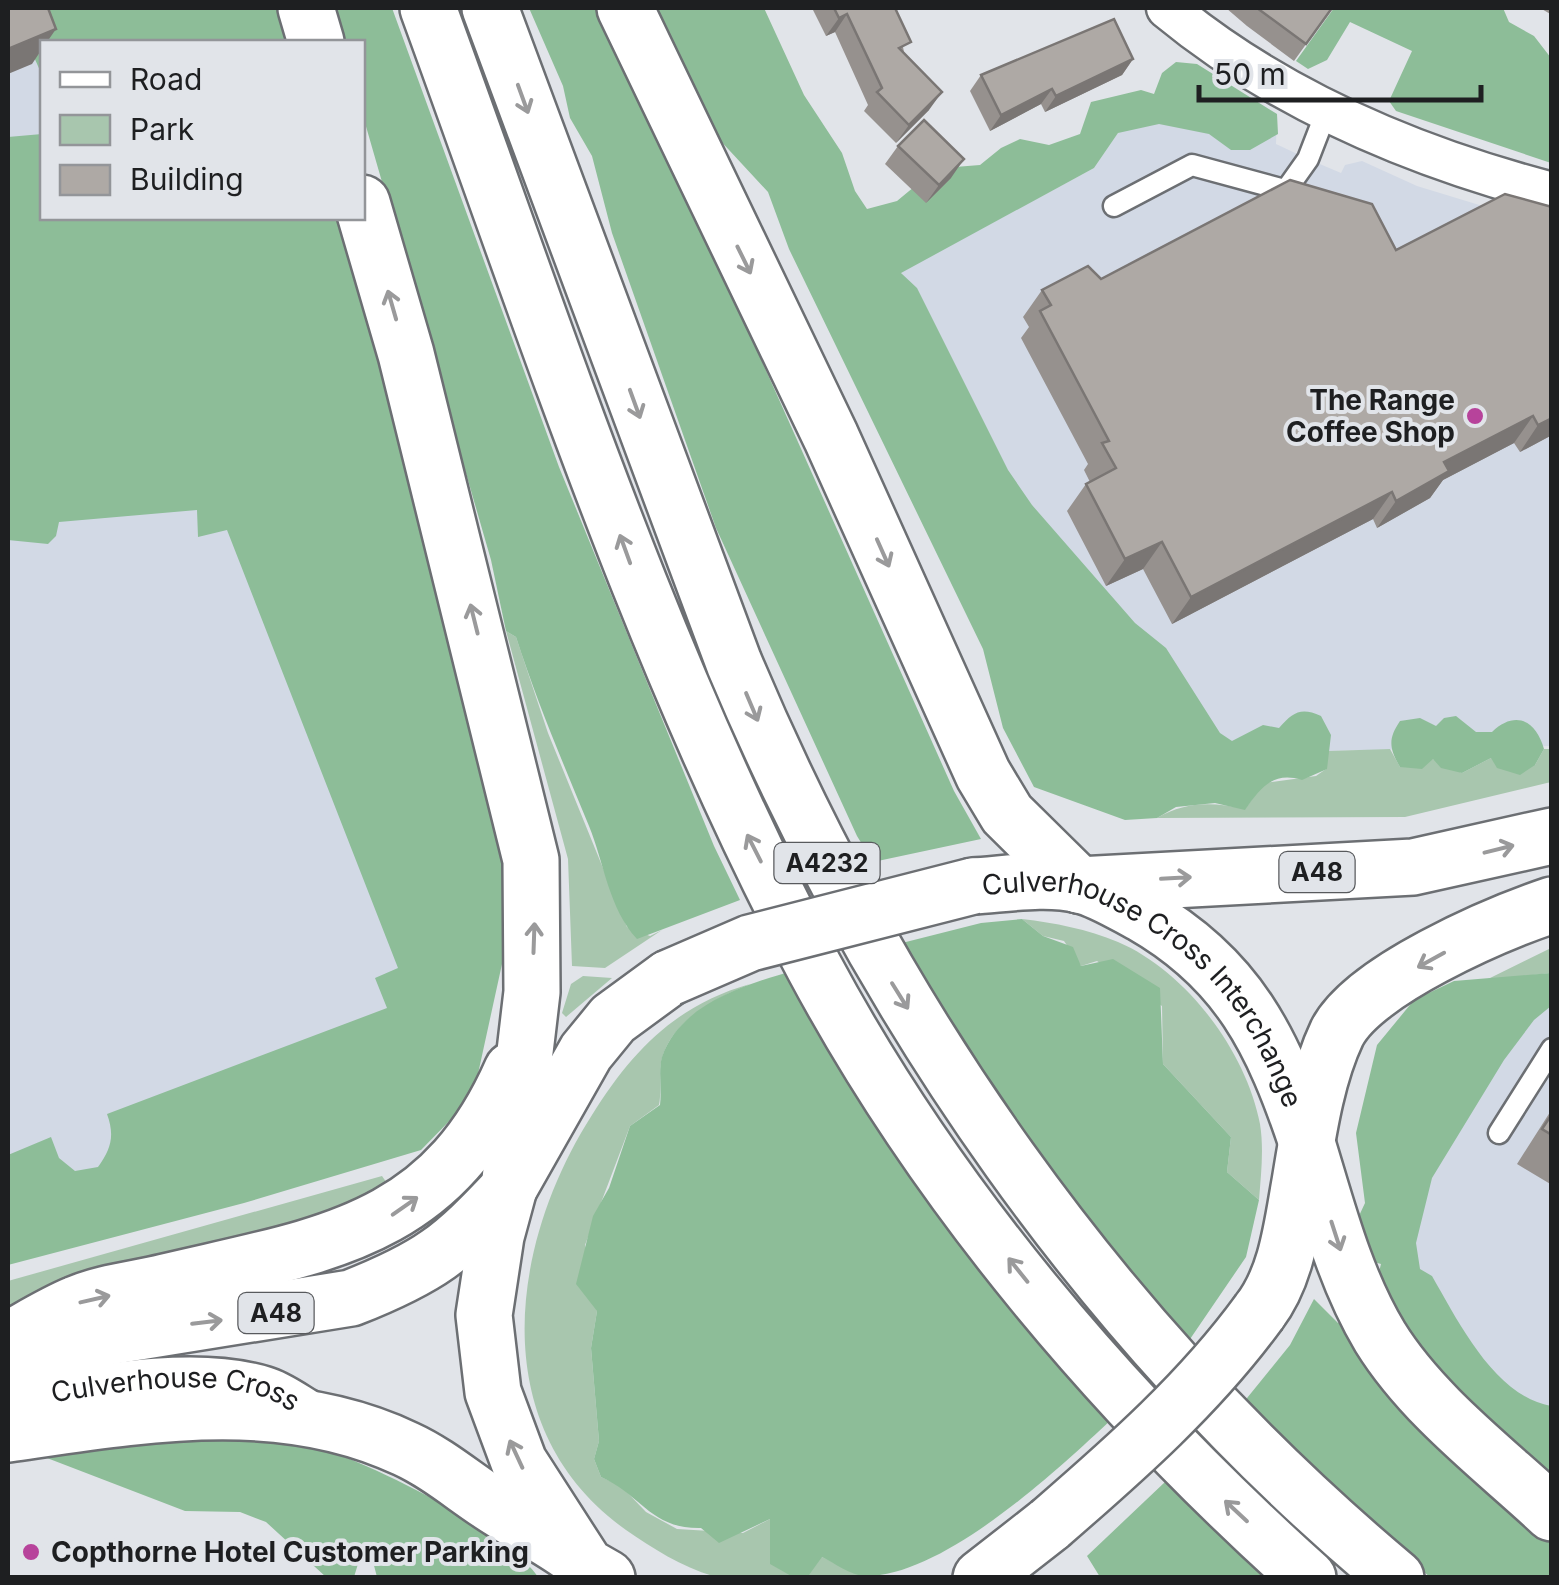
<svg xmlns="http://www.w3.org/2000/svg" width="1559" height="1585" viewBox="0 0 1559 1585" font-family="Inter,sans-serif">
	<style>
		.built { fill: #d2d9e5 }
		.green { fill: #a8c6ae }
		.forest { fill: #8dbd98 }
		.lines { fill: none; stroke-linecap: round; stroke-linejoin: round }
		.lane-casing { stroke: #6c6f73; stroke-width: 25 }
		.street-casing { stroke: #6c6f73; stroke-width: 45 }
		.primary-casing { stroke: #6c6f73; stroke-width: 60 }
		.highway-casing { stroke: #6c6f73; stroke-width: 60 }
		.lane { stroke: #fff; stroke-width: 20 }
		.street { stroke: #fff; stroke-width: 40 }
		.primary { stroke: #fff; stroke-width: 55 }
		.highway { stroke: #fff; stroke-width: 55 }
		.highway-bridge-casing { stroke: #6c6f73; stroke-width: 60; stroke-linecap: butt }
		.highway-bridge { stroke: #fff; stroke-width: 55 }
		.wall { fill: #96918e }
		.shaded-wall { fill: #7a7674 }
		.building { fill: #aea9a5; stroke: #7a7674; stroke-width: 2.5 }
		.oneway { stroke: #9a9a9b }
		.poi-dot { fill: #b7439b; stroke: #e1e4e9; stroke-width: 4 }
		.labels { text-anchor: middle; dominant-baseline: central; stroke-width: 8; stroke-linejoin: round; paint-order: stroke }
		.shield { fill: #e1e4e9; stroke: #585a5d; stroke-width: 2.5 }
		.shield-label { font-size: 25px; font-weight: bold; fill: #1e1f21 }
		.poi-label { font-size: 28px; font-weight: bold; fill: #1e1f21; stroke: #e1e4e9; text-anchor: end }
		.street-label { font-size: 28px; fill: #1e1f21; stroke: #e1e4e9 }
	</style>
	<rect width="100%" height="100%" fill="#e1e4e9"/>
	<path class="built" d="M8 8 42 42V218H279L464 998 8 1254Z
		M1223 82 1277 114 1276 144 1308 159 1341 173 1345 165 1362 161 1417 186 1551 227V746L1234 753 1022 507 901 272 1094 168 1118 133Z
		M1551 970V1452L1410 1300 1389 1163Z"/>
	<path class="green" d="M506 631 516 637 548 733 627 927 650 936 662 930 605 968 572 966 568 859Z
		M1390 749 1400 767 1433 759 1462 773 1491 758 1535 765 1544 749H1551V782L1405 817 1157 818C1186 801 1213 802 1245 809L1264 783 1316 776 1326 769 1328 751Z
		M1022 919C1055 923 1087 929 1118 942 1186 971 1246 1051 1260 1124 1264 1149 1261 1175 1259 1200L1227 1172 1231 1137 1163 1064 1162 1006 1097 961 1081 966 1064 941 1043 936Z
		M1551 948V973L1486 980Z
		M583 976 612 978 566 1017 562 1013 571 984Z
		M750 984C717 998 673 1019 662 1058 658 1071 662 1090 659 1105L630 1126 585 1245 597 1311 591 1348 599 1441 594 1459 601 1477 621 1486 646 1512 677 1529 743 1533 770 1519V1564L822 1557 862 1576 894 1570C859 1579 825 1577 789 1577 765 1577 736 1582 713 1576 682 1567 652 1548 626 1530 484 1429 509 1245 592 1115 632 1051 676 1005 750 984Z
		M382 1176 398 1199 236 1256 8 1308V1281Z"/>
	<path class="forest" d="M12 8H282L293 42H42V75Z
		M331 8H392L559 467 714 846 740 900 637 939C609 909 604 863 589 826 563 763 537 702 516 637L506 631 491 560 363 116 362 42H342Z
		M529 8H604L954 791 981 839 873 862 857 836 716 528 612 233 592 156 570 118 563 86Z
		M652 8H764L804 95 842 153 855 191 867 209 897 201 926 177 955 167 980 165 1001 148 1020 139 1049 145 1080 134 1091 102 1141 90 1154 94 1162 73 1176 62 1197 64 1277 114 1278 134 1250 150H1231L1209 134 1159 124 1118 133 1094 168 901 273 917 288 1008 470 1032 505 1135 623 1166 648 1220 733 1232 741 1263 725 1279 728C1293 712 1301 707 1321 716L1331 735 1327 769 1302 780C1273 771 1260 788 1245 810L1215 803 1176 807 1157 818 1125 820 1034 787 1003 728 983 649 789 249 768 192 717 137Z
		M1334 8H1503L1509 22 1534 36 1551 58V163L1396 111 1389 101 1412 51 1350 22 1327 60 1308 69 1296 61Z
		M42 134V218H342L415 485 509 872 513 963 502 964 476 1083 463 1107 421 1150 244 1203 8 1265V1155L51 1137 59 1158 75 1171 98 1167C111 1149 115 1136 107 1114L387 1008 375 978 398 968 227 530 198 537 197 510 59 522 56 536 48 544 8 540V137Z
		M1456 716 1476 732H1492C1515 710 1536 720 1544 749L1535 765 1520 775 1497 768 1491 758 1462 773 1441 768 1433 759 1422 769 1400 767C1389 748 1388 739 1400 721L1420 718 1436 726 1444 718Z
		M1022 919 1043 936 1073 947 1081 966 1113 959 1160 988 1163 1064 1231 1137 1227 1172 1259 1200 1246 1257 1186 1345 1049 1176 898 944 981 923Z
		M792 971 1115 1416C1061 1467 943 1578 864 1576 851 1575 834 1563 822 1557L809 1575 793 1577 770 1564V1519L719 1543 701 1528C650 1529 642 1495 601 1477L594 1459 599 1441 591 1348 597 1311 576 1284 593 1216 609 1188 630 1126 660 1105C662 1090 658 1070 662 1057 680 1004 745 985 792 971Z
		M1551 973V1006L1534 1020 1504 1060 1432 1178 1416 1243 1420 1269 1432 1276C1459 1323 1495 1396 1551 1406V1488L1418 1353 1378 1276 1381 1264 1367 1260 1358 1218 1365 1203 1356 1133 1377 1045 1414 1000 1454 981Z
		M1314 1299 1338 1323 1348 1322 1551 1536V1577H1430L1362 1520 1243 1403 1290 1345Z
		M243 1428C270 1435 299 1440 326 1450 381 1469 505 1530 538 1577H377L372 1558 361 1554 354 1577H326L266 1522 240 1512 185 1511 47 1458Z
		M1165 1482 1184 1490 1285 1577H1100L1087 1556Z"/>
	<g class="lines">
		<g class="lane-casing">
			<path id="lane" d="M1286 190 1308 159 1327 110
				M1114 206 1192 165 1299 194
				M1499 1133 1552 1049"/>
		</g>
		<g class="street-casing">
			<g id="street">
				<path d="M1167 8C1277 99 1414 157 1552 193"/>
				<path id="s1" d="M8 1400C84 1388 190 1364 265 1387 279 1391 293 1401 306 1409"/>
			</g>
		</g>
		<g class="primary-casing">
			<path id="primary" d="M428 8C546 331 652 662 814 967 937 1197 1114 1404 1308 1578
				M490 8 734 663C882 1015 1101 1332 1396 1578
				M1307 1143C1327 1208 1344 1277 1380 1337 1422 1405 1494 1459 1552 1513
				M8 1353 351 1298C430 1267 452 1249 509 1188
				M8 1434C140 1415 280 1389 406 1449 441 1465 469 1491 502 1511 522 1525 579 1553 589 1572"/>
		</g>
		<g class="highway-casing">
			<g id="highway">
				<path d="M306 8 316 42"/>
				<path d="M625 8 831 437 983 774 1007 814 1079 885"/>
				<path d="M362 203 406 354 531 860 532 992 509 1188"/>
				<path d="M1079 885 1413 867 1552 836"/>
				<path id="s2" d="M973 886C1006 884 1047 877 1080 885 1101 890 1123 904 1142 914 1238 969 1273 1041 1307 1143"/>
				<path d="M1259 1312C1287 1276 1292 1226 1300 1182 1308 1134 1316 1077 1337 1033 1364 980 1496 924 1552 905"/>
				<path d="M8 1340C30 1328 52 1314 76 1304 103 1292 136 1289 165 1282 321 1245 440 1234 512 1070"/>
				<path d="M607 1578 586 1566 519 1462 493 1392 484 1315 496 1236 509 1188 586 1052 613 1019 669 978"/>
				<path d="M981 1578 1050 1524"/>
			</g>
		</g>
		<use href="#lane" class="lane"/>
		<use href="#street" class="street"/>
		<use href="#primary" class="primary"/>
		<use href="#highway" class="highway"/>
		<g class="highway-bridge-casing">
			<path id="highway-bridge" d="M669 978 750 943 973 886
				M1050 1524C1125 1459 1200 1393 1259 1312"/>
		</g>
		<use href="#highway-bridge" class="highway-bridge"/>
	</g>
	<path class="wall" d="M812 8H895L904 52 929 110 896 143 864 111 868 105 835 32 826 36Z
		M1226 8H1332L1294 61 1247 26Z
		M1540 8H1552V15Z
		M1133 59 1122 75 1045 112 1041 104 990 131 970 91 981 75Z
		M898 146 951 178 926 203 885 164Z
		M1552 207V435L1520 452 1514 443 1443 480 1430 498 1377 528 1373 519 1172 624 1143 569 1106 586 1067 511 1086 484 1090 482 1084 470 1088 464 1021 338 1029 327 1023 317 1042 290 1101 279 1396 250Z
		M1552 1109V1185L1517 1164Z"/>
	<path class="shaded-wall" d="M847 14 835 32 826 36 839 18Z
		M56 29 47 42H42V49L32 64 8 74V49Z
		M1133 59 1122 75 1045 112 1056 96Z
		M1052 89 1041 104 990 131 1001 115Z
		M942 92 929 110 896 143 909 125Z
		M964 159 951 178 926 203 939 185Z
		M1533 416 1514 443 1443 480 1430 498 1377 528 1396 501 1444 462Z
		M1552 418V435L1520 452 1538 425Z
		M1392 492 1373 519 1172 624 1191 597Z
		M1162 542 1143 569 1106 586 1125 559Z"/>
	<path class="building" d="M8 8H48L56 29 8 49Z
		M834 8H895L911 42 899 48 942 92 909 125 877 92 882 88 847 14 839 18Z
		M1257 8H1332L1306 44Z
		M1114 19 1133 59 1056 96 1052 89 1001 115 981 75Z
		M924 120 964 159 939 185 898 146Z
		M1290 180 1372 204 1396 250 1505 194 1552 207V418L1538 425 1533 416 1444 462 1449 471 1396 501 1392 492 1191 597 1162 542 1125 559 1086 484 1116 468 1102 443 1109 441 1040 311 1051 305 1042 290 1088 266 1101 279Z
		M1552 1114V1135L1542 1129Z"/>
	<defs><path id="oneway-shaft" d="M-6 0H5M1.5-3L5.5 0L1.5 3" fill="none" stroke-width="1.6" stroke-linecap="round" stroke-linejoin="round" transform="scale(2.5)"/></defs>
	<g class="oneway">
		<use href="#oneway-shaft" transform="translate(523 99) rotate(70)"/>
		<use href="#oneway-shaft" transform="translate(744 260) rotate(64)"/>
		<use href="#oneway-shaft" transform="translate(392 305) rotate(-106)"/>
		<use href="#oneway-shaft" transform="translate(635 404) rotate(70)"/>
		<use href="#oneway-shaft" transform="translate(625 549) rotate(-110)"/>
		<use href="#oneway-shaft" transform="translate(883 553) rotate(66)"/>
		<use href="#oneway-shaft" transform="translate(474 619) rotate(-104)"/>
		<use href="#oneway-shaft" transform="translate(752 707) rotate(67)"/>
		<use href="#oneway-shaft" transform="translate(754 848) rotate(-117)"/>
		<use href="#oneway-shaft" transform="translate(1499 849) rotate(-14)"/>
		<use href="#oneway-shaft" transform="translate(1176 878) rotate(-3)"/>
		<use href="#oneway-shaft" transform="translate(534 938) rotate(-88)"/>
		<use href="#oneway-shaft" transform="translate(1431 960) rotate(151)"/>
		<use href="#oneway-shaft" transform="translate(900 996) rotate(58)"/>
		<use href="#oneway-shaft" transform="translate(405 1206) rotate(-35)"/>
		<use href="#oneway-shaft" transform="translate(1336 1236) rotate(72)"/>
		<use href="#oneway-shaft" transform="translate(1018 1270) rotate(-129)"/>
		<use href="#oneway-shaft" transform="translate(95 1299) rotate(-13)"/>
		<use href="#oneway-shaft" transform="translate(207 1322) rotate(-7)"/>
		<use href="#oneway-shaft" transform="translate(516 1454) rotate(-115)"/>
		<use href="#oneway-shaft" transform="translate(1236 1511) rotate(-137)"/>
	</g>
	<g class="poi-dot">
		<circle cx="1475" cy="416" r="10"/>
		<circle cx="31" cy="1552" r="10"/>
	</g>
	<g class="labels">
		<g class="shield">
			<rect x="774.5" y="843" width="105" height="40" rx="8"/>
			<rect x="1279.5" y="852" width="75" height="40" rx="8"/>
			<rect x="238.5" y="1293" width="75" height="40" rx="8"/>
		</g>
		<g class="shield-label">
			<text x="827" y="863">A4232</text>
			<text x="1317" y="872">A48</text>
			<text x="276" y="1313">A48</text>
		</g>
		<g class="poi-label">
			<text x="1455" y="400">The Range<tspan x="1455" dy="32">Coffee Shop</tspan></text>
			<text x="51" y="1552" text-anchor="start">Copthorne Hotel Customer Parking</text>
		</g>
		<g class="street-label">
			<text stroke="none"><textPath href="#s2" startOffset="218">Culverhouse Cross Interchange</textPath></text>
			<text stroke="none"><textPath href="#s1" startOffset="170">Culverhouse Cross</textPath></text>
		</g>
	</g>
	<rect width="1559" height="1585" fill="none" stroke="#1e1f21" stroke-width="20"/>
	<rect x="40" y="40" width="325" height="180" fill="#e1e4e9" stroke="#939599" stroke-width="2.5"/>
	<rect x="60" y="72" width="50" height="15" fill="#ffffff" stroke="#939599" stroke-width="2.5"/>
	<text x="130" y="90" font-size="30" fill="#1e1f21">Road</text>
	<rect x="60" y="115" width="50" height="30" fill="#a8c6ae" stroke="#939599" stroke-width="2.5"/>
	<text x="130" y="140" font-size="30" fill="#1e1f21">Park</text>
	<rect x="60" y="165" width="50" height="30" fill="#aea9a5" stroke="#939599" stroke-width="2.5"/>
	<text x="130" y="190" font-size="30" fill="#1e1f21">Building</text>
	<path d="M1199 85v15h282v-15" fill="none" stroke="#1e1f21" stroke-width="5"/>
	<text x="1214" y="85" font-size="30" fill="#1e1f21" stroke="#e1e4e9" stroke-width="8" paint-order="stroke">50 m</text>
</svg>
